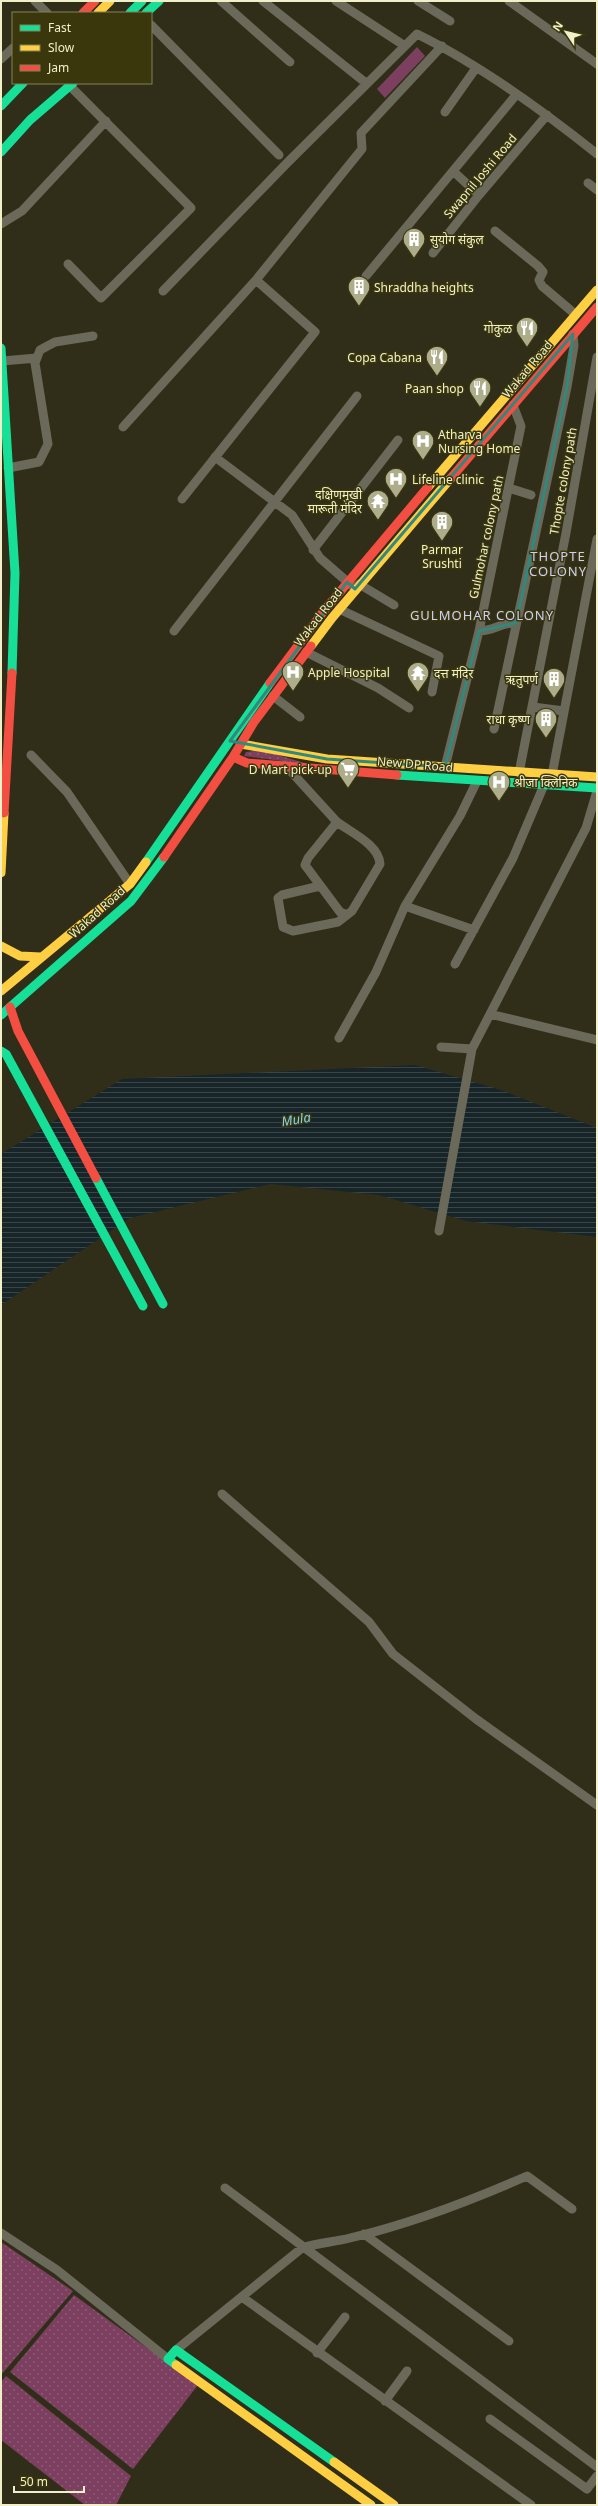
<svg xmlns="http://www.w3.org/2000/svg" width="598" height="2506" viewBox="0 0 598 2506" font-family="'Noto Sans','Noto Sans Devanagari',sans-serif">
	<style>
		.grass { fill: url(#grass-dots) }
		.garden { fill: #7c3f5f }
		.water { fill: url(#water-rules) }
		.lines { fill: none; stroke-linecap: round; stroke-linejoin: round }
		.street { stroke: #6a695a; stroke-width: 9 }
		.fast { stroke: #16e098; stroke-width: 9 }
		.slow { stroke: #ffcf43; stroke-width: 9 }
		.jam { stroke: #f24e42; stroke-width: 9 }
		.marked { fill: none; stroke: #31887c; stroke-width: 3; stroke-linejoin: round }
		.labels { text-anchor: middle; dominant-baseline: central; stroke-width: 3; stroke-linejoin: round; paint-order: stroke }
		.street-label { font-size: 12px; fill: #f1f0c9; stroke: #3a370d }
		.poi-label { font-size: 12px; fill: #f1f0c9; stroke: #3a370d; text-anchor: start }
		.neighbourhood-label { font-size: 13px; letter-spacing: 1px; fill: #d0cffb; stroke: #3a370d }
		.water-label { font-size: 13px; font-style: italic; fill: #7fd3f5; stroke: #3a370d }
	</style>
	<defs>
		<pattern id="grass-dots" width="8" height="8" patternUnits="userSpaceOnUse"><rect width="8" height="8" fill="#7c3f5f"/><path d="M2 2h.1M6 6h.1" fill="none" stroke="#8f5b75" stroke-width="1.8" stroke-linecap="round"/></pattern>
		<pattern id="water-rules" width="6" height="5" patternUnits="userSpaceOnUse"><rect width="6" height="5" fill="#172529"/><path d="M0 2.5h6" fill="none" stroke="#394547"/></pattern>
	</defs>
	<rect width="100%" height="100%" fill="#302e18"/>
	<path class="grass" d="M262 750 311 765 244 756 246 752Z
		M1 2242 73 2291 1 2375Z
		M74 2295 198 2385 133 2469 10 2372Z
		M6 2376 131 2476 116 2505H85L1 2440V2382Z"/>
	<path class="garden" d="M417 47 425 56 385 98 377 89Z"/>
	<path class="water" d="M415 1065 501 1090 597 1128V1237L466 1221 379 1195 270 1184 130 1218 1 1305V1154L122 1079Z"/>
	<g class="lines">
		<path class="street" d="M35 1 47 13
			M221 1 290 62
			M263 1 366 83
			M336 1 405 46
			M418 1 450 21
			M509 1 597 64
			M151 25 279 155
			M1 59 13 48
			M445 112 476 68
			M453 171 479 195
			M588 183 597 190
			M1 224 22 211 106 121
			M495 231 538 266 543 272 539 280 542 286 575 314
			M433 253 479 195 547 115
			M68 264 101 298 191 208 70 86
			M366 276 516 95
			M163 291 288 162 417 34C480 65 542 110 597 154
			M2 361 37 358
			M123 427 256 280 362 149 361 133 442 46
			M215 457 292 515 320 558 351 585
			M8 468 39 462 48 444 35 363 40 350 55 342 93 336
			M509 488 531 495
			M182 499 315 332 256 280
			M313 550 398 440
			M359 584 394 605
			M339 609 439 656 432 692
			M174 631 357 396
			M479 631C493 631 502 622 516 623
			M306 652 378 688 409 708
			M273 696 300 717
			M533 707 564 711
			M494 729 567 387 574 346 573 334
			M31 755 67 792 130 884
			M285 765 337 822 308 858 305 865 340 912 347 915 352 911 380 864C379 845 352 833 337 822
			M445 767 479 631 521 426 513 405
			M519 773 566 533 597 357
			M552 775 597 539
			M320 886 282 895 278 898 283 927 293 931 338 922 347 915
			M405 906 474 930
			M455 964 513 858 544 785
			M490 1014 597 1040
			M339 1038 376 972 405 906 460 816 477 781
			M441 1047 472 1049
			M439 1231 472 1049 586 828 597 791
			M222 1494 369 1622 393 1654 476 1719 597 1805
			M225 2188 597 2467
			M1 2233 57 2270 168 2359
			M364 2234 509 2341
			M242 2297 531 2505
			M176 2350 302 2248C318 2243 334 2242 350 2238 410 2224 470 2201 527 2176L572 2209
			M317 2353 345 2317
			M385 2401 407 2371
			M490 2419 587 2489 597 2476"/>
		<path class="fast" d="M130 13 142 1
			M146 13 159 1
			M1 106 23 83
			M1 152 30 120 73 83
			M1 348 15 573 12 673
			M397 775 597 788
			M146 862 270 683
			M1 1015 131 901 164 857
			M1 1051 6 1054 143 1306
			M96 1178 163 1304
			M176 2365 168 2359 176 2350 334 2462"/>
		<path class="slow" d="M98 13 110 1
			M428 487 597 290
			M311 646 332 618 451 478
			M241 744 327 759 597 777
			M1 873 4 813
			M1 946 20 956 41 957
			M1 991 130 884 146 862
			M176 2365 371 2505
			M334 2462 394 2505"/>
		<path class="jam" d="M83 13 95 1
			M451 478 597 307
			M270 683 323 612 428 487
			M233 757 247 763 397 775
			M4 813 12 673
			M164 857 233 757 254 722 311 646
			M10 1007 18 1031 96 1178"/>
	</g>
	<path class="marked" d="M573 334 567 387 516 623 479 631 445 767 327 759 230 741 347 582 355 589Z"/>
	<defs>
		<g id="building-pin" transform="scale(1.15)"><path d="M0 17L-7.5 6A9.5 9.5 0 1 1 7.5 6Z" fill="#adac8b" stroke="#3a370d"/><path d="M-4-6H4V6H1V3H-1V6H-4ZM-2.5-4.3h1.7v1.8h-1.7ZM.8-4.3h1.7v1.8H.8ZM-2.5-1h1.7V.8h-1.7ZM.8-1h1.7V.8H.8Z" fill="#fff"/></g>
		<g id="restaurant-pin" transform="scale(1.15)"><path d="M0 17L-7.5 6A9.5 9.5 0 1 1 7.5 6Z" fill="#adac8b" stroke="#3a370d"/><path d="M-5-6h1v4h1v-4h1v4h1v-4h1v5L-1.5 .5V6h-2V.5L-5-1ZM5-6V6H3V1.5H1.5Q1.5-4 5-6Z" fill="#fff"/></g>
		<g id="hospital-pin" transform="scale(1.15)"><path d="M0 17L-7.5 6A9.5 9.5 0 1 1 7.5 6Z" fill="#adac8b" stroke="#3a370d"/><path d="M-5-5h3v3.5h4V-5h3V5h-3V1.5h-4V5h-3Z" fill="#fff"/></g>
		<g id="temple-pin" transform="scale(1.15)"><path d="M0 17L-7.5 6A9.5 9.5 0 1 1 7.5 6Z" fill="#adac8b" stroke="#3a370d"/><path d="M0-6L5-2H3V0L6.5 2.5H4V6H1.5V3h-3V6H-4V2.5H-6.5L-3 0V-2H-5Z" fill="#fff"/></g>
		<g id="supermarket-pin" transform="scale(1.15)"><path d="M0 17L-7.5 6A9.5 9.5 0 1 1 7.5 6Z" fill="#adac8b" stroke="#3a370d"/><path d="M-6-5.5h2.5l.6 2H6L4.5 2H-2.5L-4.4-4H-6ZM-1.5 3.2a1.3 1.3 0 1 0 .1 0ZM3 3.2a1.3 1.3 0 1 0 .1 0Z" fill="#fff"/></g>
	</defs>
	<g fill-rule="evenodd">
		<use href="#building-pin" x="414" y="239"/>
		<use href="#building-pin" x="359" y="287"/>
		<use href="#restaurant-pin" x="527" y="328"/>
		<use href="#restaurant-pin" x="437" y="357"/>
		<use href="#restaurant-pin" x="480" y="388"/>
		<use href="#hospital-pin" x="423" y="441"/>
		<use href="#hospital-pin" x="396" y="479"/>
		<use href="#temple-pin" x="378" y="501"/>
		<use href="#building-pin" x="442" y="522"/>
		<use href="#hospital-pin" x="293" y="672"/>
		<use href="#temple-pin" x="418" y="673"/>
		<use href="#building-pin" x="554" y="679"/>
		<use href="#building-pin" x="546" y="719"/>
		<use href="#supermarket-pin" x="348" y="769"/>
		<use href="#hospital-pin" x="499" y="782"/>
	</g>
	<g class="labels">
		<g class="street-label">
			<text transform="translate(480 176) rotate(-50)">Swapnil Joshi Road</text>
			<text transform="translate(527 369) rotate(-50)">Wakad Road</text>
			<text transform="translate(563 481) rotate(-80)">Thopte colony path</text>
			<text transform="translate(486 537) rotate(-78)">Gulmohar colony path</text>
			<text transform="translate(318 617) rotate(-52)">Wakad Road</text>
			<text transform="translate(415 764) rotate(5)">New DP Road</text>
			<text transform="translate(97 912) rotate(-42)">Wakad Road</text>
		</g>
		<g class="poi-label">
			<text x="430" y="239">सुयोग संकुल</text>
			<text x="374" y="287">Shraddha heights</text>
			<text x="512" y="328" text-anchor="end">गोकुळ</text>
			<text x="422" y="357" text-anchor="end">Copa Cabana</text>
			<text x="464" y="388" text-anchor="end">Paan shop</text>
			<text x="438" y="434">Atharva<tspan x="438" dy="14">Nursing Home</tspan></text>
			<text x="412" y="479">Lifeline clinic</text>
			<text x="362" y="494" text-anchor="end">दक्षिणमुखी<tspan x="362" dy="14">मारूती मंदिर</tspan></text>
			<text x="442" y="549" text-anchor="middle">Parmar<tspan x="442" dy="14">Srushti</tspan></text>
			<text x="308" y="672">Apple Hospital</text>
			<text x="434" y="673">दत्त मंदिर</text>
			<text x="538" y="679" text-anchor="end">ऋतुपर्ण</text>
			<text x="530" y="719" text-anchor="end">राधा कृष्ण</text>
			<text x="332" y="769" text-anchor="end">D Mart pick-up</text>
			<text x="514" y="782">श्रीजा क्लिनिक</text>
		</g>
		<g class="neighbourhood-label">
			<text x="558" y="556">THOPTE<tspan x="558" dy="15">COLONY</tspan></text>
			<text x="482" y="615">GULMOHAR COLONY</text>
		</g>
		<g class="water-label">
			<text transform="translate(296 1119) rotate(-9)">Mula</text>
		</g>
	</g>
	<rect width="598" height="2506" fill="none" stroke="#f1f0c9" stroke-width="4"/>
	<rect x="12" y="12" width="140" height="72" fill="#3a370d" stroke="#838158"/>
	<rect x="20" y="25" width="20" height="6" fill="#16e098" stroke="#838158"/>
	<text x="48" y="32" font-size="12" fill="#f1f0c9">Fast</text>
	<rect x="20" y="45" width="20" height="6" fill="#ffcf43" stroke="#838158"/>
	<text x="48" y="52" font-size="12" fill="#f1f0c9">Slow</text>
	<rect x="20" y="65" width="20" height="6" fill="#f24e42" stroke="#838158"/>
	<text x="48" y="72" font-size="12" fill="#f1f0c9">Jam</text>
	<g transform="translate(566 32) rotate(305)" stroke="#3a370d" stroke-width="3" paint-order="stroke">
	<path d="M0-3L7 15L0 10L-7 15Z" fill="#f1f0c9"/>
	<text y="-6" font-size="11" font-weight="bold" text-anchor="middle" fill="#f1f0c9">N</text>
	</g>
	<path d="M14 2486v6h70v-6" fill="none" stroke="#f1f0c9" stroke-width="2"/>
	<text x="20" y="2486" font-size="12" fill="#f1f0c9" stroke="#3a370d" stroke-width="3" paint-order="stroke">50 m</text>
</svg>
